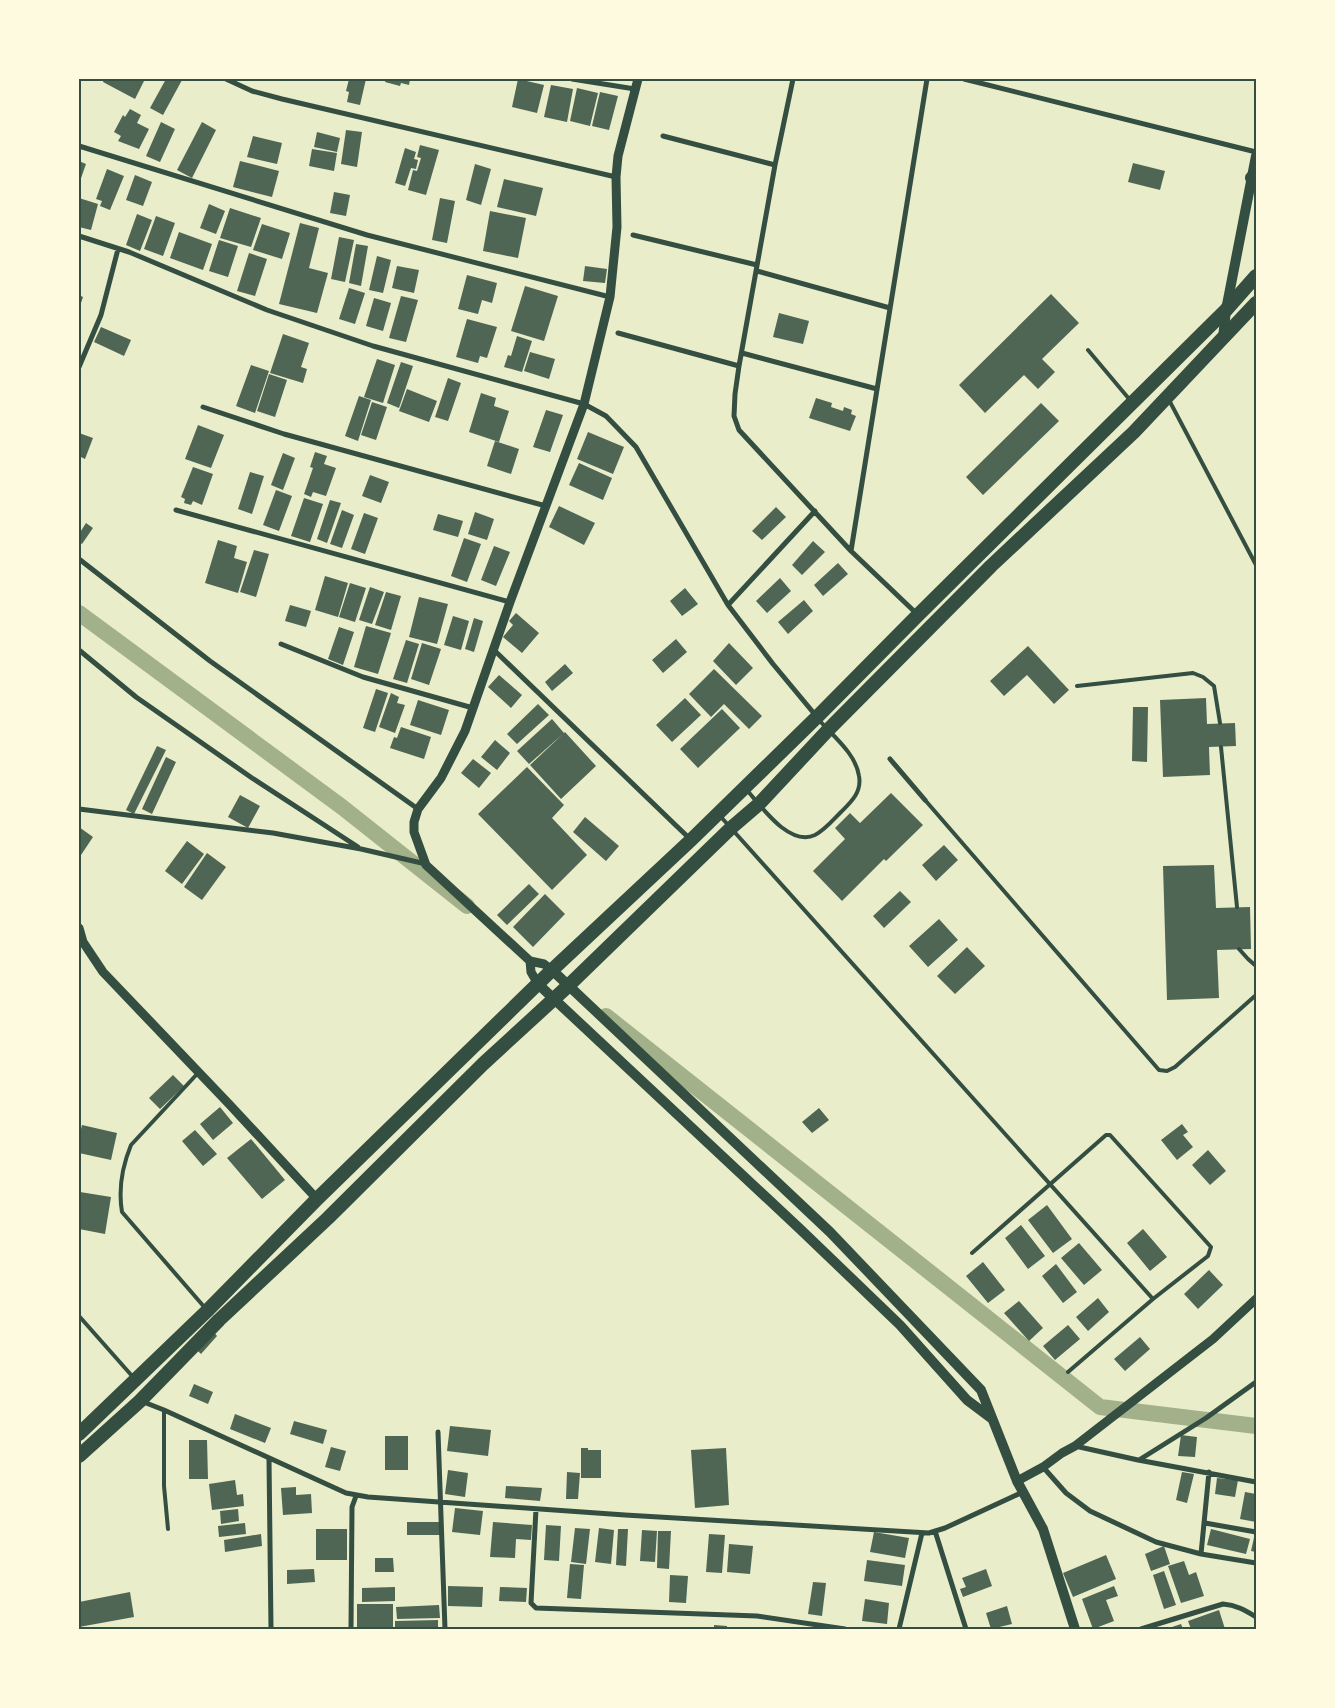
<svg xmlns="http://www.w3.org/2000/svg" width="1335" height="1708" viewBox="0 0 1335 1708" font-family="Karla,sans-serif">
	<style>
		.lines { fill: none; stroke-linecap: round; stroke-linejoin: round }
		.canal { stroke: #a3b18a; stroke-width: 16 }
		.building { fill: #4f6655 }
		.service { stroke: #344e41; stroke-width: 4 }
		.minor { stroke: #344e41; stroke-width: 5 }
		.tertiary { stroke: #344e41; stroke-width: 9 }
		.secondary { stroke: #344e41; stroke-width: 10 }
		.trunk { stroke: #344e41; stroke-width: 14 }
		.neatline { fill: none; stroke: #344e41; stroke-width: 2 }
	</style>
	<rect width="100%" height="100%" fill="#e9edc9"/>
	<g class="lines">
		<path class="canal" d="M79 613 342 807 467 906
			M606 1016 1100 1407 1256 1426"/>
	</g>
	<path class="building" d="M104 79H145L135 99 103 82Z
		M166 79 182 80 163 115 150 108Z
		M349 79H366L360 105 347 102 349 92 346 91Z
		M386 79H410L409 85 401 83 400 86 385 82Z
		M518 79 544 85 537 113 512 107Z
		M551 85 573 89 567 122 544 117Z
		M577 88 598 93 590 126 570 121Z
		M600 92 618 96 609 130 592 126Z
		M130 109 141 115 137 123 149 129 139 149 118 141 121 136 114 132 123 115 125 117Z
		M161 122 175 129 160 162 146 156Z
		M202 122 216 130 192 178 177 170Z
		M346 130 362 132 357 167 341 164Z
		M317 132 340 138 337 152 314 147Z
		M253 136 282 143 277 164 247 157Z
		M420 145 439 150 426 195 408 190 413 170 417 171 421 158 417 157Z
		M405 148 416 152 414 159 418 160 416 169 411 168 405 186 395 183Z
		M312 149 337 153 334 171 309 166Z
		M79 161 86 164 79 184Z
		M240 161 279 171 272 197 233 187Z
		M1133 163 1165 171 1160 190 1128 182Z
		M475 164 491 169 481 205 466 200Z
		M107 169 124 176 110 210 100 206 102 201 96 199Z
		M135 175 152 182 143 206 126 200Z
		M504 179 543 188 536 216 497 207Z
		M334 192 350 195 346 216 330 213Z
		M79 198 98 204 91 230 79 227Z
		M440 198 455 201 447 243 432 240Z
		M209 204 225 211 216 234 200 228Z
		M230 208 261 218 251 247 220 238Z
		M490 211 526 218 518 258 483 251Z
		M137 214 152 220 140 251 126 245Z
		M156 216 175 223 163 256 144 249Z
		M300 223 319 228 309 268 328 273 317 313 279 304Z
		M262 224 290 233 282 259 253 250Z
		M179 232 212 244 203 270 170 258Z
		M339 237 354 240 345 282 331 279Z
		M219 240 238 246 228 277 209 271Z
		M356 244 368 246 361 286 349 283Z
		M249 253 267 259 255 296 237 291Z
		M377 256 391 260 383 293 369 290Z
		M397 266 419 270 414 293 392 288Z
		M585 266 607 269 605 283 583 281Z
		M467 275 497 283 492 303 482 300 478 314 458 309Z
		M525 286 558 296 544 341 511 331Z
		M349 288 365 293 355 324 339 319Z
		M1051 294 1079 323 1042 359 1055 372 1038 389 1024 375 985 413 959 385Z
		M79 295 83 297 79 309Z
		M401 296 418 300 406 342 389 338Z
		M374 298 391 303 383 331 366 326Z
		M779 313 809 321 803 344 773 337Z
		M467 319 497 327 487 358 480 356 478 363 456 357Z
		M101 327 131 340 124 356 94 342Z
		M283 334 309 343 301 367 307 369 303 383 270 373Z
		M517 336 532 341 522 372 504 367 508 355 511 356Z
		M530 352 555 359 549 379 524 371Z
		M377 359 395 365 383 403 364 397Z
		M401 362 413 366 399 408 387 403Z
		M251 365 269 371 255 413 236 406Z
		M269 374 287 380 275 417 257 411Z
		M448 378 461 383 448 421 435 417Z
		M407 389 437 401 429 422 399 411Z
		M481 393 496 398 494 406 509 411 499 442 469 432Z
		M359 396 371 400 358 441 345 436Z
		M816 398 832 403 831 407 843 411 844 407 852 410 851 414 856 416 850 431 809 418Z
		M372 402 387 407 376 440 361 435Z
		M1041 403 1059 421 983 495 966 477Z
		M546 410 563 415 550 452 533 447Z
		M198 425 224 435 211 468 185 459Z
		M588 432 624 447 613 474 577 459Z
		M79 433 93 438 85 459 79 456Z
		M495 441 519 449 511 474 487 466Z
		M315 452 327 456 324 464 336 468 326 496 313 492 311 497 304 494 313 468 310 467Z
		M283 453 295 458 283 490 271 485Z
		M579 463 612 478 603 500 569 485Z
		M193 467 213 474 202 505 193 501 191 505 184 503 185 499 181 497Z
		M250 472 264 476 252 514 238 509Z
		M370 475 389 482 381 503 362 496Z
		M276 490 292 496 279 531 263 525Z
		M304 498 323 504 310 542 291 536Z
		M330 500 341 503 327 543 317 539Z
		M559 506 595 523 584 545 549 527Z
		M776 507 786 517 762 540 752 531Z
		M342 510 354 515 342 548 330 544Z
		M475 512 494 519 487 540 468 534Z
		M364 513 378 518 365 554 351 549Z
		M438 514 463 521 458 537 433 530Z
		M86 523 93 528 82 544 79 542V534Z
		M464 538 481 544 467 582 451 576Z
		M218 540 237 546 234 558 247 562 238 593 205 583Z
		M813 541 825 552 802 575 792 565Z
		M494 546 510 552 496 586 481 580Z
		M254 550 269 554 256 597 240 592Z
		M838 563 848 574 823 596 814 585Z
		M325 576 348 583 338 617 315 610Z
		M780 578 791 591 767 613 756 601Z
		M350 583 366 588 355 622 339 617Z
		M370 587 384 592 372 624 359 620Z
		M685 588 698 604 682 616 670 601Z
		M386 592 401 596 391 630 375 625Z
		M419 597 448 604 437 644 409 637Z
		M804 600 813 611 788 634 778 622Z
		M290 605 311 611 306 627 285 621Z
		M516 613 539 633 522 653 503 637 513 625 509 621Z
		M453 616 469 621 461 650 444 645Z
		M474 618 483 621 474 652 465 649Z
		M366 626 391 633 378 674 354 667Z
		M339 627 354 632 343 665 328 659Z
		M676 639 687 652 663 673 652 660Z
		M406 640 419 644 407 683 393 679Z
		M422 643 441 649 429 685 411 679Z
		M729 643 753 668 736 685 713 661Z
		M1028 646 1069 690 1054 704 1027 675 1004 696 990 681Z
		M565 664 573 673 552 691 545 682Z
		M714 669 762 716 749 729 724 704 711 717 689 694Z
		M499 675 522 695 511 708 488 687Z
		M376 689 388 693 375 732 363 728Z
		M391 693 399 697 397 703 405 705 395 733 379 727Z
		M685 698 701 715 672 742 656 725Z
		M1206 698 1207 724 1235 723 1236 746 1209 747 1210 775 1163 777 1160 700Z
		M418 700 449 710 441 735 410 725Z
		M538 704 549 715 517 744 507 734Z
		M1133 707H1148L1147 762 1132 761Z
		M722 709 740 728 698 768 680 749Z
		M552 719 564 733 529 764 517 751Z
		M401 727 431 737 424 759 390 748 394 737 397 738Z
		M565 732 596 766 561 799 530 765Z
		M495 740 510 753 497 770 481 757Z
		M157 746 166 750 134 814 126 810Z
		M166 757 176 762 152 814 142 809Z
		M473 759 491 773 479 788 461 773Z
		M527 767 564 805 552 818 587 855 552 890 478 814Z
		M891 793 923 825 886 861 884 859 842 901 813 871 845 839 835 828 850 813 860 823Z
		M240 795 260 806 248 828 228 817Z
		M585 817 619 846 606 861 573 832Z
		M79 827 93 837 79 858Z
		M187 841 204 854 182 884 165 871Z
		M944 845 958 860 936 881 922 865Z
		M207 853 226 867 202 900 184 887Z
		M1214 865 1216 908 1250 907 1251 949 1217 950 1219 998 1167 1000 1163 866Z
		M529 884 539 894 507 925 497 915Z
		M900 891 911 902 884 928 873 916Z
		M545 894 565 914 533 947 513 927Z
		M939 919 958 940 928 967 909 946Z
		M967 947 985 966 955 994 937 976Z
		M173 1075 184 1086 160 1109 149 1098Z
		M220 1107 233 1123 213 1140 200 1124Z
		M819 1108 829 1120 812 1133 802 1122Z
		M1182 1124 1188 1132 1183 1135 1193 1147 1177 1160 1161 1140Z
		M82 1125 117 1133 111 1160 79 1153V1137Z
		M195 1130 217 1154 203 1166 182 1141Z
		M251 1139 285 1180 262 1199 227 1158Z
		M1208 1150 1226 1171 1210 1185 1192 1165Z
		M80 1192 111 1197 105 1234 79 1229Z
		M1047 1205 1072 1239 1053 1253 1028 1220Z
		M1021 1225 1045 1256 1028 1269 1005 1238Z
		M1143 1229 1167 1257 1150 1271 1127 1243Z
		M1079 1243 1102 1270 1084 1285 1061 1258Z
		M983 1262 1005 1290 988 1303 966 1276Z
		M1056 1264 1077 1292 1063 1303 1042 1276Z
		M1209 1270 1223 1285 1198 1309 1184 1294Z
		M1098 1298 1109 1312 1088 1331 1076 1317Z
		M1019 1301 1043 1328 1029 1341 1004 1313Z
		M1068 1325 1080 1339 1055 1360 1043 1346Z
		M213 1331 217 1336 201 1354 196 1349Z
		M1140 1337 1150 1349 1125 1371 1114 1359Z
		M194 1384 213 1392 208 1404 189 1396Z
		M235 1414 271 1428 265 1443 230 1429Z
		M294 1421 327 1430 323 1444 290 1434Z
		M450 1426 491 1430 488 1456 447 1451Z
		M1181 1435 1197 1437 1195 1457 1178 1456Z
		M385 1436H408V1470H385Z
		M189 1440H207L208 1479H189Z
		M331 1447 346 1451 340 1471 325 1467Z
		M581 1448H588V1450H601V1478H581Z
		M726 1448 729 1505 695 1508 691 1450Z
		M448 1470 468 1473 465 1497 445 1494Z
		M567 1472 580 1473 578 1499H566Z
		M1182 1472 1194 1474 1187 1503 1176 1500Z
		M1217 1478 1238 1480 1235 1497 1215 1494Z
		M235 1480 237 1495 243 1494 244 1506 212 1510 209 1484Z
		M506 1486 542 1488 540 1501 505 1498Z
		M296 1487V1495L311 1494 312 1513 283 1515 281 1488Z
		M1245 1492 1256 1494V1522L1240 1519Z
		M455 1508 483 1511 480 1535 452 1532Z
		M238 1509 239 1521 221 1524 220 1511Z
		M407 1522H440V1535H407Z
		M493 1522 532 1525 531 1540 516 1539 515 1558 490 1557Z
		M245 1523 246 1534 219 1537 218 1526Z
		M546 1525 561 1526 559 1561 544 1560Z
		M575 1528 590 1529 586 1564 571 1562Z
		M599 1528 614 1530 611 1564 595 1562Z
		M316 1529H347V1560H316Z
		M618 1529H628L626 1566 616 1565Z
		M1211 1529 1250 1539 1246 1554 1207 1545Z
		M642 1530 657 1531 655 1562 640 1561Z
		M658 1531H671L669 1569 657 1568Z
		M874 1532 909 1538 905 1558 870 1552Z
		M1255 1533H1256V1552L1251 1551Z
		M261 1534 262 1546 225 1552 224 1540Z
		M709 1534 725 1535 722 1573 706 1572Z
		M729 1544 753 1546 750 1574 727 1572Z
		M1164 1546 1170 1564 1151 1571 1145 1554Z
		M1106 1555 1116 1579 1073 1597 1063 1573Z
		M375 1558H393L394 1572H375Z
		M867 1560 905 1565 902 1586 864 1581Z
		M1184 1561 1189 1575 1196 1572 1204 1596 1181 1603 1168 1566Z
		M570 1564 584 1565 581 1599 567 1598Z
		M314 1569 315 1582 287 1584V1570Z
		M986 1569 992 1586 963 1597 960 1589 966 1587 962 1578Z
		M1164 1571 1176 1605 1164 1609 1153 1575Z
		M670 1575 688 1576 686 1603 669 1602Z
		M813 1582 826 1583 822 1616 808 1614Z
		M448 1586 483 1587 482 1607 448 1606Z
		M1114 1586 1118 1596 1106 1600 1114 1621 1093 1629 1082 1599Z
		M395 1587V1601L362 1602V1588Z
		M500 1587 527 1588 526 1602 499 1601Z
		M130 1592 134 1617 79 1627V1602Z
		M865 1599 889 1603 887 1624 862 1621Z
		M357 1604H393V1629H357Z
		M439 1605 440 1618 397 1619 396 1607Z
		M1007 1606 1012 1624 991 1629 986 1613Z
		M1219 1610 1225 1629H1191L1188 1621Z
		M438 1620V1629H395V1621Z
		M1181 1624 1183 1629H1169V1628Z
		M714 1625 727 1626V1629H714Z"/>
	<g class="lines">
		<path class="service" d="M1088 350 1130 400
			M1169 400 1256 565
			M1077 686 1193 673 1203 677 1214 686 1220 723
			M1221 747 1237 907
			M746 789C761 806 789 847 815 835 825 830 833 820 841 812 851 802 862 792 859 776 856 754 833 736 819 720
			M925 800 1159 1070 1167 1071 1175 1067 1256 995
			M721 817 1153 1299
			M1239 949 1248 959 1256 966
			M198 1073 131 1145C122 1167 118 1188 122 1212L206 1309
			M972 1253 1106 1135H1110L1211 1247 1208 1256 1153 1299 1068 1372
			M79 1316 133 1377
			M164 1410V1486L168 1529"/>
		<path class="minor" d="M226 79 252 91 282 99 616 177
			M572 79 635 89
			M793 79 775 165 739 366 735 394 734 416 739 430 851 551 917 614
			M964 79 1256 152
			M663 136 775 165
			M79 146 367 235 610 297
			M633 235 757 265
			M79 236 129 252 267 310 373 346 584 404 606 416 636 447 728 605 773 664 817 717
			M757 271 890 308
			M618 333 739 366
			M742 353 877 389
			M79 367 101 315 118 249
			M203 407 284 434 546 506
			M176 510 510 602
			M851 551 927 79
			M79 559 210 661 418 809
			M728 605 815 511
			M281 644 363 677 473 708
			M79 650 136 697 252 778 358 847
			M494 650 690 839
			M890 759 925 800
			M79 809 273 833 361 849 426 864
			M141 1401 164 1410 346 1493 368 1497 625 1515 929 1533 945 1528 1023 1492
			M438 1432 445 1629
			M1075 1446 1138 1460 1256 1482
			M269 1459 271 1629
			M1139 1460 1206 1418 1256 1382
			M1043 1467 1066 1493 1090 1511 1156 1542 1201 1554 1256 1563
			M536 1509 531 1603 536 1608 757 1616 845 1629
			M1205 1523 1256 1532
			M935 1531 966 1629
			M1201 1554 1209 1472
			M351 1629 352 1507 356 1496
			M899 1629 922 1533
			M1141 1629 1223 1604C1236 1605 1245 1610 1256 1617"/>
		<path class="tertiary" d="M79 928 83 942 103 972 229 1104 317 1199
			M530 961 531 972 538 984
			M552 970 544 964 530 961 426 865 414 832V822L418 809 441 778 465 731 510 602 584 404 610 297 617 227 616 177 618 156 638 79
			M1017 1481 1043 1467 1062 1453 1075 1446 1213 1339 1256 1299"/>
		<path class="secondary" d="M1223 338 1226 310 1256 156
			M552 970 830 1232 981 1390 1017 1481 1043 1529 1075 1629
			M538 984 800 1229 900 1325 967 1400 991 1418"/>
		<path class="trunk" d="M1252 178 1256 183
			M79 1434 207 1311 317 1199 552 970 691 840 817 717 918 615 1226 310 1256 276
			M79 1456 140 1401 219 1320 328 1218 483 1064 568 986 731 828 759 804 828 730 991 566 1134 432 1256 303"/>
	</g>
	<rect width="1335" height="1708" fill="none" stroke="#fefae0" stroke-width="160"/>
	<rect x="80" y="80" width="1175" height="1548" class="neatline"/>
</svg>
